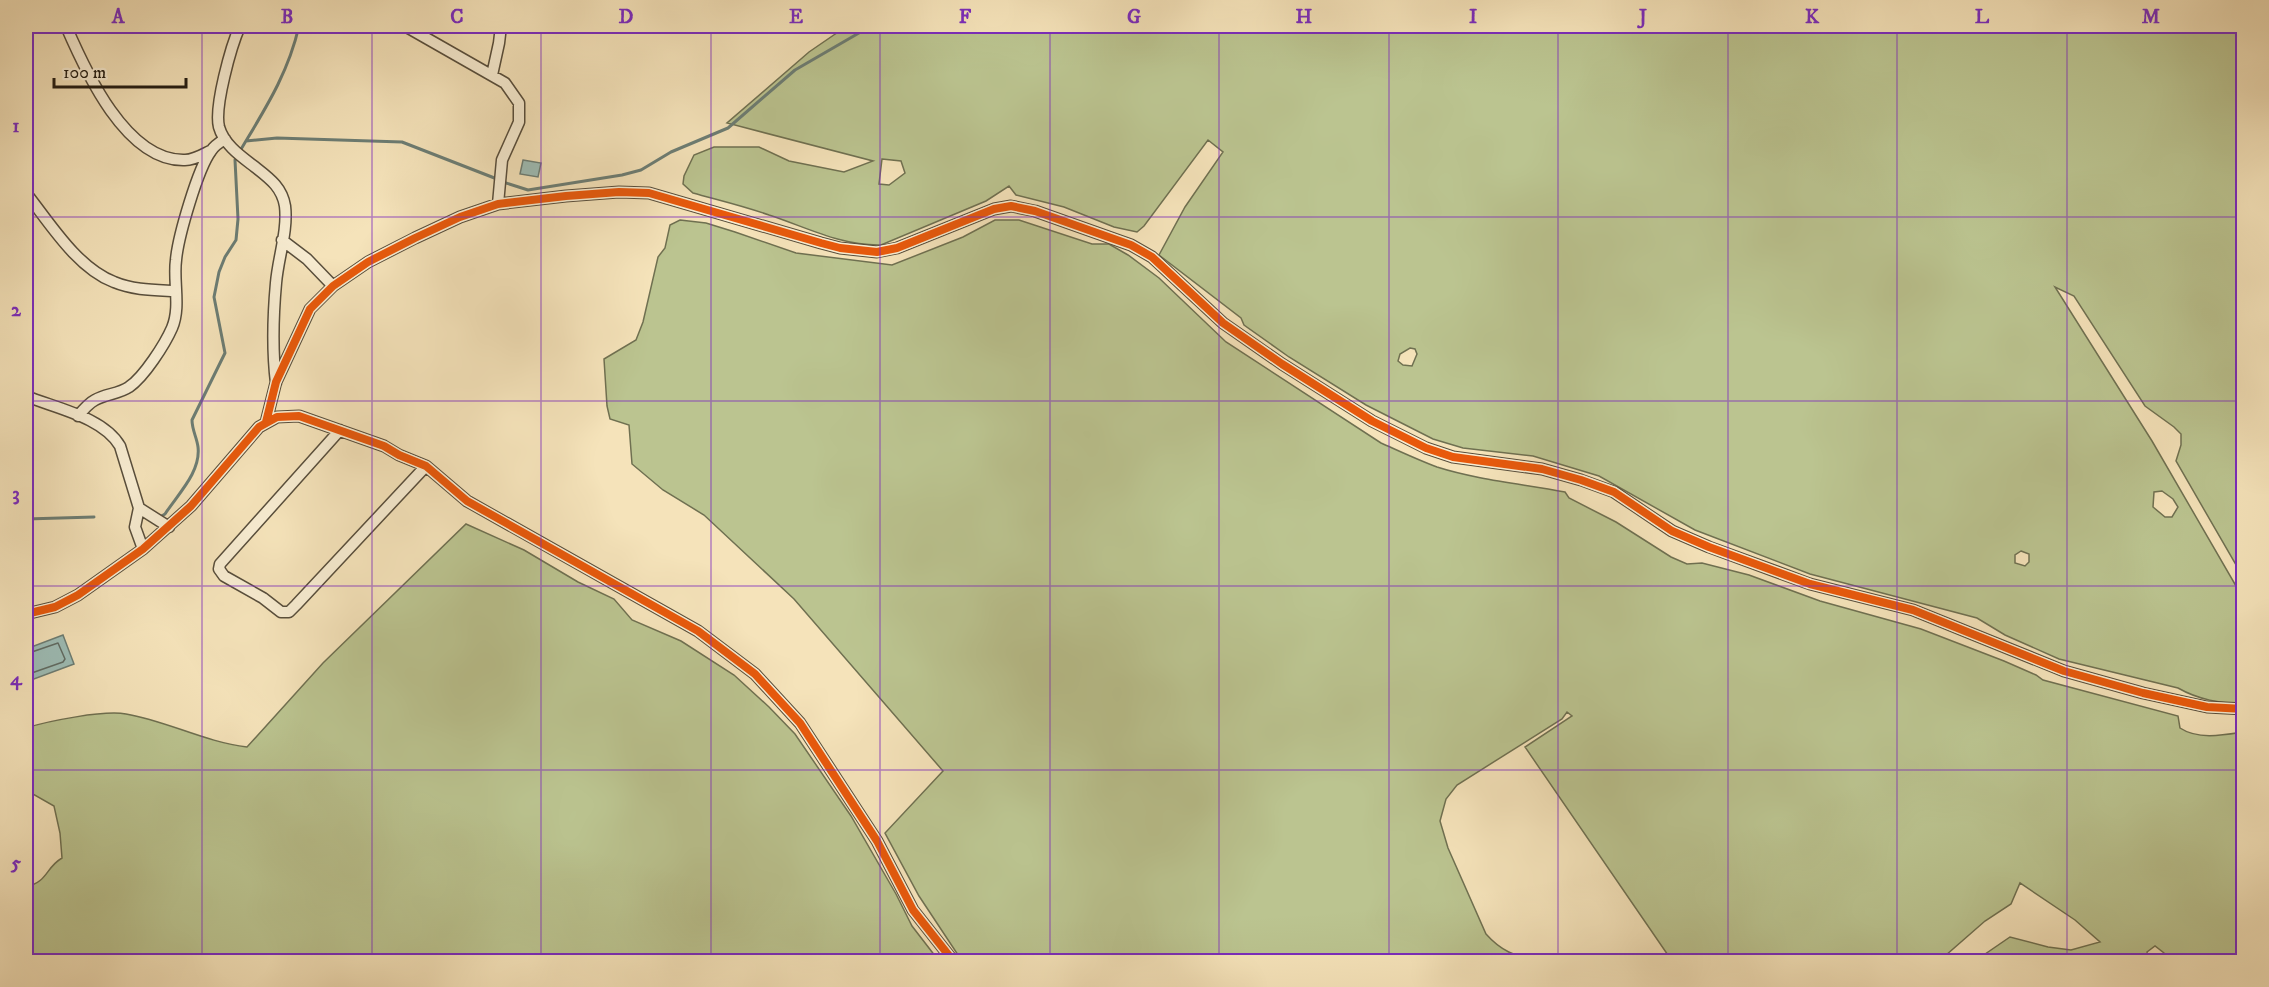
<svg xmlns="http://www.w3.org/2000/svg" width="2269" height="987" viewBox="0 0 2269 987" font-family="'IM FELL DW Pica',serif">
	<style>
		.green { fill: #bbc490; stroke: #6f7051; stroke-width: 1.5; fill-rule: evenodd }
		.water { fill: #9dbdb6; stroke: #6c7d74; stroke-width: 1.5 }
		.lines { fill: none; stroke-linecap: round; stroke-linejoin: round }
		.shore { stroke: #606c64; stroke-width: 1.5 }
		.stream { stroke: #6c7d74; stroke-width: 3 }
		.minor-casing { stroke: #584e3c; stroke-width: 13 }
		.minor { stroke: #f8edd2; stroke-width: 10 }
		.cycleway-casing { stroke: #f8edd2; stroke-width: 11 }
		.cycleway { stroke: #e8590c; stroke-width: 8 }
		.grid { fill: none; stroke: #7b2cbf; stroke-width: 1.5; stroke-opacity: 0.55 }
		.neatline { fill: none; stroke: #7b2cbf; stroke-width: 2 }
		.grid-label { font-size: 20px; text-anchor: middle; font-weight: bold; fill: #7b2cbf }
	</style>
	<rect width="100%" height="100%" fill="#f5e3ba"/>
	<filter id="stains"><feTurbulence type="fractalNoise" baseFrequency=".00333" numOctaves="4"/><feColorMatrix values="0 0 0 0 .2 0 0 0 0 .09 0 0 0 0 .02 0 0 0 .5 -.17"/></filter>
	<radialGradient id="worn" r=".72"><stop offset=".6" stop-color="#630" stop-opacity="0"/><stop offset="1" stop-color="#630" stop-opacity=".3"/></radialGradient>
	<path class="green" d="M847 26H2243V577L2176 461 2181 445V434L2174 427 2145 406 2074 296 2055 287 2152 441 2243 598V704C2220 703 2199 700 2178 688L2059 659 2005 635 1977 618 1810 574 1695 530 1599 476 1533 456 1463 448 1433 439 1366 405 1289 357 1244 325 1241 318 1159 255 1185 207 1223 152 1208 140 1144 226 1137 232 1114 227 1064 207 1016 195 1009 186 986 201 881 245C841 246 806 227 769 215 744 206 718 200 693 193L683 184 684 176 694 155 714 147H759L789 161 844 172 873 161 727 123 809 52ZM882 159 901 161 905 173 889 185 879 184ZM1410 348 1415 349 1417 354 1412 366 1403 365 1398 361 1400 354ZM2162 491 2173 499 2178 507 2172 517H2165L2153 507 2154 492ZM2021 551 2029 554V562L2025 566 2015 563V555Z
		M680 220 706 223 735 232 796 253 892 265 963 237 995 220H1019L1092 244H1109L1128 255 1159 278 1226 342 1381 443C1399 451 1418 460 1437 467 1478 480 1523 484 1565 492L1569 498 1616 522 1671 557 1687 564 1702 563 1749 575 1820 601 1921 629 2004 661 2036 675 2043 680 2178 716 2180 728C2198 740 2224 735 2243 732V961H2169L2164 953 2155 946 2147 952 2149 961H1975L2010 937 2048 947 2071 950 2100 942 2075 920 2020 883 2011 904 1985 921 1945 956 1951 961H1672L1525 747 1572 716 1567 712 1562 719 1457 785 1446 799 1440 821 1448 848 1486 934C1501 951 1515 956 1536 961H962L919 896 885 833 943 771 794 599 704 515 663 490 632 464 629 425 610 419 607 406 604 359 636 340 643 322 658 257 665 248 670 225Z
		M466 524 524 550 578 582 614 599 632 620 681 641 734 675 769 707 795 734 851 816 896 894 912 926 939 961H26V887C49 881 45 868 62 858L60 833 54 806 31 793 26 784V728C48 721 104 710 126 714 167 721 205 742 247 747L323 663Z"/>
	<path class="water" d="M523 160 541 163 538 177 520 174Z
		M63 635 74 664 26 682V649Z"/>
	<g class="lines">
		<path class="shore" d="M26 654 58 643 65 659 63 662 26 675"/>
		<path class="stream" d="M246 141 277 138 402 142 497 179
			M240 151C265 109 288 74 299 26
			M503 182 528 190 622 175 641 170 671 152 728 128 795 70 871 26
			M160 517 165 514C178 494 201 472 198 447 197 438 192 430 192 420L225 353 214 297 219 272 225 257 236 240 238 219 235 160 237 156
			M26 519 94 517"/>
		<g class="minor-casing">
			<path id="minor" d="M66 26C85 70 126 162 185 160 194 160 202 155 210 151
				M240 26C231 46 214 107 219 127 224 145 242 157 255 167 269 178 282 187 285 206 288 231 278 258 276 283 273 316 272 350 276 383
				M405 26 505 83 519 103V122L502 160 498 204
				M492 75 499 43 501 26
				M26 193C49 222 77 268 114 282 133 290 154 290 174 291
				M282 240 307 259 333 286
				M26 396C55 408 103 417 120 446L139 508 169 527
				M78 416C83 410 89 403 95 400 105 394 119 394 129 387 144 377 165 344 172 328 181 307 173 281 176 260 178 237 198 168 211 151 214 146 220 142 225 139
				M266 422 276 382 310 309 333 286 368 262 415 238 460 217 498 204 566 196 619 192 649 193 821 243 840 248 877 252 897 248 994 209 1011 206 1035 211 1131 245 1152 257 1223 323 1282 364 1372 421 1426 448 1453 457 1542 469 1581 480 1614 492 1672 531 1709 547 1810 584 1913 610 2064 671 2143 693 2207 707 2244 709
				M340 430 220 564 219 569 224 576 263 598 281 612H289L296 605 426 466
				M139 508 135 527 143 549
				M26 614 55 607 78 595 143 549 191 506 259 427 277 417 299 416 384 446 399 455 426 466 467 501 698 631 755 674 800 723 877 841 913 910 954 962"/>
		</g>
		<use href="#minor" class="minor"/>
		<g class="cycleway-casing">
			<path id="cycleway" d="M266 422 276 382 310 309 333 286 368 262 415 238 460 217 498 204 566 196 619 192 649 193 821 243 840 248 877 252 897 248 994 209 1011 206 1035 211 1131 245 1152 257 1223 323 1282 364 1372 421 1426 448 1453 457 1542 469 1581 480 1614 492 1672 531 1709 547 1810 584 1913 610 2064 671 2143 693 2207 707 2244 709
				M26 614 55 607 78 595 143 549 191 506 259 427 277 417 299 416 384 446 399 455 426 466 467 501 698 631 755 674 800 723 877 841 913 910 954 962"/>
		</g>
		<use href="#cycleway" class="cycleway"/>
	</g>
	<path class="grid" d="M202 26V962M372 26V962M541 26V962M711 26V962M880 26V962M1050 26V962M1219 26V962M1389 26V962M1558 26V962M1728 26V962M1897 26V962M2067 26V962M26 217H2244M26 401H2244M26 586H2244M26 770H2244"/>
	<rect width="2269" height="987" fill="none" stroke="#f5e3ba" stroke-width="66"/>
	<path d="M54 78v9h132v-9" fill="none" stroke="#231c12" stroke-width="3"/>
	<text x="63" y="78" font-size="18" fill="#231c12" stroke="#f8edd2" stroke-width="4.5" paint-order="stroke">100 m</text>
	<rect x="33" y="33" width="2203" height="921" class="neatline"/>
	<g class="grid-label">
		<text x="118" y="23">A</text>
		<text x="287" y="23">B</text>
		<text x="457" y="23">C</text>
		<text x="626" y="23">D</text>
		<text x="796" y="23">E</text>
		<text x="965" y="23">F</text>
		<text x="1134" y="23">G</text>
		<text x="1304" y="23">H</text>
		<text x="1473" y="23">I</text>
		<text x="1643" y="23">J</text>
		<text x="1812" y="23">K</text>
		<text x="1982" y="23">L</text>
		<text x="2151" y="23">M</text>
		<text x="16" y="132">1</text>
		<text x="16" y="316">2</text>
		<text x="16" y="500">3</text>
		<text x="16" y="685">4</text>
		<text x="16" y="869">5</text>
	</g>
	<rect width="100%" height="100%" filter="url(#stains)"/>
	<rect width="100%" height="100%" fill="url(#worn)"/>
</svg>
